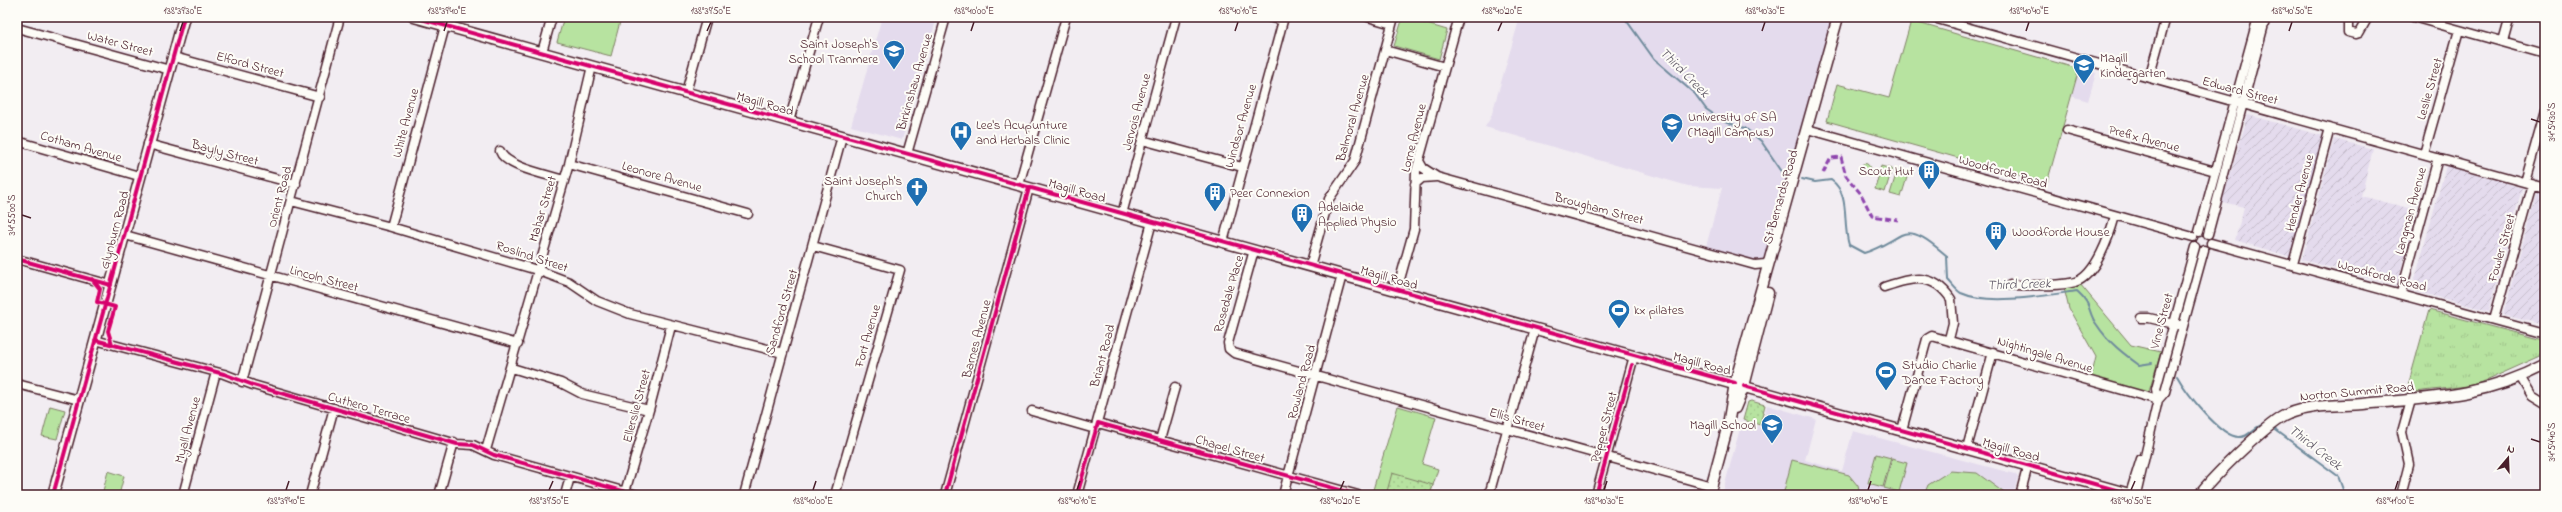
<svg xmlns="http://www.w3.org/2000/svg" width="2562" height="512" viewBox="0 0 2562 512" font-family="'Indie Flower',sans-serif">
	<style>
		.built { fill: #e4dbed }
		.industrial { fill: url(#industrial-furrows) }
		.grass { fill: url(#grass-tufts); stroke: #808166 }
		.park { fill: #b7e3a0; stroke: #808166 }
		.garden { fill: url(#garden-dots); stroke: #808166 }
		.lines { fill: none; stroke-linecap: round; stroke-linejoin: round }
		.stream { stroke: #6f8b9c; stroke-width: 2 }
		.minor-casing { stroke: #4a1f2b; stroke-width: 11 }
		.major-casing { stroke: #4a1f2b; stroke-width: 13 }
		.minor { stroke: #fdfcf7; stroke-width: 8 }
		.major { stroke: #fdfcf7; stroke-width: 10 }
		.quiet { stroke: #8e44ad; stroke-width: 3; stroke-dasharray: 6 3; stroke-linecap: butt }
		.cycleway-casing { stroke: #fdfcf7; stroke-width: 6 }
		.cycleway { stroke: #d6006c; stroke-width: 4 }
		.ticks { fill: none; stroke: #4a1f2b; stroke-width: 1.5 }
		.labels { text-anchor: middle; dominant-baseline: central; stroke-width: 4; stroke-linejoin: round; paint-order: stroke }
		.street-label { font-size: 13px; fill: #4a1f2b; stroke: #fdfcf7 }
		.poi-label { font-size: 13px; fill: #4a1f2b; stroke: #fdfcf7; text-anchor: start }
		.water-label { font-size: 14px; font-style: italic; fill: #5c5563; stroke: #fdfcf7 }
		.neatline { fill: none; stroke: #4a1f2b; stroke-width: 1.5 }
		.ticks-label { font-size: 10px; text-anchor: middle; fill: #4a1f2b }
	</style>
	<defs>
		<pattern id="industrial-furrows" width="10" height="10" patternUnits="userSpaceOnUse"><rect width="10" height="10" fill="#e4dbed"/><path d="M-1 1l2-2M0 10L10 0M9 11l2-2" fill="none" stroke="#c5bccb"/></pattern>
		<pattern id="grass-tufts" width="24" height="20" patternUnits="userSpaceOnUse"><rect width="24" height="20" fill="#b7e3a0"/><path d="M3 7l-1-3M5 7V3M7 7l1-3M15 17l-1-3M17 17v-4M19 17l1-3" fill="none" stroke="#9fc28a"/></pattern>
		<pattern id="garden-dots" width="8" height="8" patternUnits="userSpaceOnUse"><rect width="8" height="8" fill="#b7e3a0"/><path d="M2 2h.1M6 6h.1" fill="none" stroke="#9fc28a" stroke-width="1.8" stroke-linecap="round"/></pattern>
	</defs>
	<rect width="100%" height="100%" fill="#f2edf2"/>
	<filter id="ink" filterUnits="userSpaceOnUse"><feTurbulence type="fractalNoise" baseFrequency=".025" numOctaves="2"/><feDisplacementMap in="SourceGraphic" scale="8" xChannelSelector="R" yChannelSelector="G"/><feConvolveMatrix kernelMatrix="1 2 1 2 8 2 1 2 1" color-interpolation-filters="sRGB"/></filter>
	<g filter="url(#ink)">
		<path class="built" d="M882 17H937L902 140 851 126Z
			M1520 17H1838L1765 264 1705 250 1722 188 1688 186 1485 127 1491 117Z
			M2079 69 2096 73 2088 101 2071 96Z
			M1767 405 1816 419 1805 460 1842 471 1853 431 2015 474 2018 477 2013 495H1722L1742 421 1761 427Z"/>
		<path class="industrial" d="M2248 115 2323 136 2291 257 2235 240 2244 207 2222 202Z
			M2334 139 2373 149 2361 196 2416 210 2397 285 2302 260Z
			M2446 166 2522 188 2489 311 2412 290Z
			M2537 191 2545 193V325L2503 315Z"/>
		<path class="grass" d="M2429 310 2545 341V354L2476 385 2406 393Z"/>
		<path class="park" d="M564 17 621 18 611 56 557 42Z
			M1403 17 1447 30 1439 59 1394 46Z
			M1911 21 2079 69 2047 183 1827 121 1837 84 1889 98Z
			M1860.5 168a4.5 4.5 0 1 1 9 0a4.5 4.5 0 1 1-9 0Z
			M1881 166 1892 169 1885 192 1875 189Z
			M1897 171 1908 174 1901 197 1890 194Z
			M2080 284 2131 345 2161 352 2148 395 2091 378 2096 357 2069 309 2064 288Z
			M50 406 65 410 57 439 42 436Z
			M1398 406 1436 417 1422 464 1438 469 1430 495 1372 493Z
			M1876 454 1891 458 1883 487 1868 483Z
			M1892 459 1907 463 1899 492 1884 488Z
			M1792 460 1849 475 1858 486 1860 495H1783Z
			M108 471 124 476 119 495H102Z
			M1950 471 1977 473 2007 495H1924L1928 485Z"/>
		<path class="garden" d="M2224 151 2226 152 2210 221 2205 219Z
			M2197 252 2200 253 2182 317 2179 316Z
			M1751 401 1765 405 1760 425 1743 420 1748 402Z
			M1392 473 1433 485 1430 495H1386Z"/>
		<g class="lines">
			<path class="stream" d="M1624 17 1654 59 1695 94 1706 109 1725 122 1745 128 1761 141 1783 173 1789 175
				M1802 179 1815 182 1831 180C1851 194 1842 223 1849 245L1864 253C1878 249 1888 242 1901 235 1916 227 1936 247 1947 256L1948 280C1952 284 1957 291 1961 293 1989 306 2048 295 2077 291 2093 305 2087 312 2097 325 2108 342 2124 354 2139 365L2152 363
				M2177 376C2186 392 2220 437 2239 437 2250 438 2255 424 2266 424
				M2273 428 2338 476 2345 495"/>
			<g class="minor-casing">
				<path id="minor" d="M1269 17 1283 21
					M1368 17 1392 24
					M1930 17 2545 188
					M2348 17V32L2356 34 2359 33 2368 17
					M2413 17 2545 54
					M17 28 170 70
					M2503 42 2510 17
					M1385 50 1445 67
					M542 52 552 17
					M174 57 320 97
					M2149 78 2166 17
					M686 92 707 17
					M789 121 819 17
					M1807 129 2193 237
					M2067 130 2215 171
					M1142 140 1242 167
					M17 141 139 176
					M148 144 296 184
					M500 151C505 167 549 175 564 180
					M907 154 946 17
					M2424 154 2459 30
					M1419 161 1423 168 1437 177 1755 265 1765 264 1771 260
					M569 164 748 214
					M2525 182 2545 111
					M1415 184 1422 178 1436 177
					M1019 185 1066 17
					M291 201 391 227 537 270 569 282 597 301 630 314 783 353
					M1122 214 1176 17
					M391 227 445 26
					M2199 232 2258 17
					M2208 234 2266 17
					M125 235 518 344
					M1223 242 1284 17
					M2211 243 2545 334
					M813 246 900 270 835 495
					M1254 250 1228 343 1229 349 1234 353 1712 486
					M17 259 111 285
					M2293 264 2330 128
					M1310 266 1329 199 1355 161 1394 17
					M2010 285C2031 285 2055 287 2075 282 2096 276 2110 234 2115 216
					M1884 287C1912 278 1932 271 1951 299L1953 323 1949 339
					M1397 290 1414 229 1416 171 1459 17
					M2401 293 2438 158
					M2141 318H2149L2179 325
					M2494 319 2532 184
					M95 340 224 374 253 385 457 444 473 445 494 455 637 495
					M512 368 561 383 582 394 649 410
					M2521 378 2532 397 2545 405
					M242 382 340 17
					M17 384 79 400
					M2158 400 2165 392 2204 250
					M1032 411 1095 429
					M1098 423 1358 495
					M1902 430 1927 339 1932 336 2158 400
					M1160 440 1175 387
					M1967 448 1993 352
					M486 450 569 164 592 66
					M625 492 649 410 671 326
					M2130 494 2141 459
					M183 495 216 372
					M310 495 334 408
					M439 495 454 442
					M565 495 570 477
					M744 495 842 136
					M945 495 1029 188
					M1077 495 1152 222
					M1283 495 1342 275
					M1489 495 1535 329
					M1596 495 1634 356
					M2020 495 2028 465
					M2136 495 2158 400 2156 389 2195 247
					M2401 495 2409 464 2402 432 2411 400"/>
			</g>
			<g class="major-casing">
				<path id="major" d="M414 17 2133 495
					M1735 408 1744 386 1768 293
					M53 495 184 17
					M1709 495 1728 425 1735 383 1838 17
					M2199 495C2213 477 2269 421 2288 414 2311 404 2339 406 2363 404 2430 398 2484 397 2545 365"/>
			</g>
			<use href="#minor" class="minor"/>
			<use href="#major" class="major"/>
			<path class="quiet" d="M1823 173 1831 158 1841 157 1846 176 1861 194 1872 216 1898 220"/>
			<g class="cycleway-casing">
				<path id="cycleway" d="M414 17 1735 383
					M17 259 111 285
					M92 279 100 289 97 302 115 307 108 331 112 344
					M95 340 224 374 253 385 457 444 473 445 494 455 637 495
					M1744 386 2130 494
					M53 495 184 17
					M945 495 1029 188
					M1077 495 1098 423 1358 495
					M1596 495 1632 365"/>
			</g>
			<use href="#cycleway" class="cycleway"/>
		</g>
	</g>
	<path class="ticks" d="M180 31 183 22M444 31 447 22M707 31 711 22M971 31 974 22M1235 31 1238 22M1498 31 1502 22M1762 31 1765 22M2026 31 2029 22M2289 31 2292 22M2531 119 2540 122M22 215 31 218M2531 439 2540 442M286 490 289 481M549 490 553 481M813 490 816 481M1077 490 1080 481M1340 490 1344 481M1604 490 1607 481M1868 490 1871 481M2131 490 2135 481M2395 490 2398 481"/>
	<defs>
		<g id="school-pin" transform="scale(1.15)"><path d="M0 17L-7.5 6A9.5 9.5 0 1 1 7.5 6Z" fill="#1f6fb2" stroke="#fdfcf7"/><path d="M0-5L7-2L0 1L-7-2ZM-4 1L0 2.5L4 1V4Q0 6-4 4Z" fill="#fff"/></g>
		<g id="university-pin" transform="scale(1.15)"><path d="M0 17L-7.5 6A9.5 9.5 0 1 1 7.5 6Z" fill="#1f6fb2" stroke="#fdfcf7"/><path d="M0-5L7-2L0 1L-7-2ZM-4 1L0 2.5L4 1V4Q0 6-4 4Z" fill="#fff"/></g>
		<g id="hospital-pin" transform="scale(1.15)"><path d="M0 17L-7.5 6A9.5 9.5 0 1 1 7.5 6Z" fill="#1f6fb2" stroke="#fdfcf7"/><path d="M-5-5h3v3.5h4V-5h3V5h-3V1.5h-4V5h-3Z" fill="#fff"/></g>
		<g id="building-pin" transform="scale(1.15)"><path d="M0 17L-7.5 6A9.5 9.5 0 1 1 7.5 6Z" fill="#1f6fb2" stroke="#fdfcf7"/><path d="M-4-6H4V6H1V3H-1V6H-4ZM-2.5-4.3h1.7v1.8h-1.7ZM.8-4.3h1.7v1.8H.8ZM-2.5-1h1.7V.8h-1.7ZM.8-1h1.7V.8H.8Z" fill="#fff"/></g>
		<g id="church-pin" transform="scale(1.15)"><path d="M0 17L-7.5 6A9.5 9.5 0 1 1 7.5 6Z" fill="#1f6fb2" stroke="#fdfcf7"/><path d="M-1.2-6h2.4v3.5h3.3v2.4h-3.3V6h-2.4V-.1h-3.3v-2.4h3.3Z" fill="#fff"/></g>
		<g id="stadium-pin" transform="scale(1.15)"><path d="M0 17L-7.5 6A9.5 9.5 0 1 1 7.5 6Z" fill="#1f6fb2" stroke="#fdfcf7"/><path d="M0-5a6.5 5 0 1 0 0 10a6.5 5 0 1 0 0-10ZM-3.5-1.8h7v3.6h-7Z" fill="#fff"/></g>
	</defs>
	<g fill-rule="evenodd">
		<use href="#school-pin" x="894" y="51"/>
		<use href="#school-pin" x="2084" y="65"/>
		<use href="#university-pin" x="1672" y="124"/>
		<use href="#hospital-pin" x="961" y="132"/>
		<use href="#building-pin" x="1929" y="171"/>
		<use href="#church-pin" x="917" y="188"/>
		<use href="#building-pin" x="1215" y="193"/>
		<use href="#building-pin" x="1302" y="214"/>
		<use href="#building-pin" x="1996" y="232"/>
		<use href="#stadium-pin" x="1619" y="310"/>
		<use href="#stadium-pin" x="1886" y="372"/>
		<use href="#school-pin" x="1772" y="425"/>
	</g>
	<g class="labels">
		<g class="street-label">
			<text transform="translate(120 44) rotate(15)">Water Street</text>
			<text transform="translate(250 65) rotate(15)">Elford Street</text>
			<text transform="translate(915 82) rotate(-74)">Birkinshaw Avenue</text>
			<text transform="translate(2430 89) rotate(-74)">Leslie Street</text>
			<text transform="translate(2240 91) rotate(15)">Edward Street</text>
			<text transform="translate(765 104) rotate(16)">Magill Road</text>
			<text transform="translate(1137 112) rotate(-75)">Jervois Avenue</text>
			<text transform="translate(1353 118) rotate(-74)">Balmoral Avenue</text>
			<text transform="translate(406 123) rotate(-75)">White Avenue</text>
			<text transform="translate(1241 126) rotate(-74)">Windsor Avenue</text>
			<text transform="translate(1414 138) rotate(-76)">Lorne Avenue</text>
			<text transform="translate(2144 139) rotate(15)">Prefix Avenue</text>
			<text transform="translate(81 147) rotate(16)">Cotham Avenue</text>
			<text transform="translate(225 153) rotate(15)">Bayly Street</text>
			<text transform="translate(2003 172) rotate(16)">Woodforde Road</text>
			<text transform="translate(662 177) rotate(16)">Leonore Avenue</text>
			<text transform="translate(1077 191) rotate(16)">Magill Road</text>
			<text transform="translate(2300 193) rotate(-75)">Hender Avenue</text>
			<text transform="translate(280 197) rotate(-75)">Orient Road</text>
			<text transform="translate(1781 197) rotate(-74)">St Bernards Road</text>
			<text transform="translate(543 209) rotate(-73)">Mahar Street</text>
			<text transform="translate(1599 209) rotate(15)">Brougham Street</text>
			<text transform="translate(2411 211) rotate(-75)">Langman Avenue</text>
			<text transform="translate(115 230) rotate(-75)">Glynburn Road</text>
			<text transform="translate(2502 248) rotate(-74)">Fowler Street</text>
			<text transform="translate(532 257) rotate(18)">Roslind Street</text>
			<text transform="translate(2382 276) rotate(15)">Woodforde Road</text>
			<text transform="translate(1389 278) rotate(16)">Magill Road</text>
			<text transform="translate(324 279) rotate(15)">Lincoln Street</text>
			<text transform="translate(1229 294) rotate(-74)">Rosedale Place</text>
			<text transform="translate(782 312) rotate(-74)">Sandford Street</text>
			<text transform="translate(2162 321) rotate(-75)">Vine Street</text>
			<text transform="translate(868 336) rotate(-74)">Fort Avenue</text>
			<text transform="translate(977 339) rotate(-75)">Barnes Avenue</text>
			<text transform="translate(2045 355) rotate(17)">Nightingale Avenue</text>
			<text transform="translate(1103 356) rotate(-75)">Briant Road</text>
			<text transform="translate(1702 364) rotate(15)">Magill Road</text>
			<text transform="translate(1302 382) rotate(-75)">Rowland Road</text>
			<text transform="translate(2357 392) rotate(-5)">Norton Summit Road</text>
			<text transform="translate(637 406) rotate(-75)">Ellerslie Street</text>
			<text transform="translate(369 408) rotate(16)">Cuthero Terrace</text>
			<text transform="translate(1517 420) rotate(16)">Ellis Street</text>
			<text transform="translate(1604 427) rotate(-75)">Pepper Street</text>
			<text transform="translate(188 430) rotate(-75)">Myall Avenue</text>
			<text transform="translate(1230 449) rotate(16)">Chapel Street</text>
			<text transform="translate(2011 450) rotate(16)">Magill Road</text>
		</g>
		<g class="poi-label">
			<text x="878" y="44" text-anchor="end">Saint Joseph's<tspan x="878" dy="15">School Tranmere</tspan></text>
			<text x="2100" y="58">Magill<tspan x="2100" dy="15">Kindergarten</tspan></text>
			<text x="1688" y="117">University of SA<tspan x="1688" dy="15">(Magill Campus)</tspan></text>
			<text x="976" y="125">Lee's Acupunture<tspan x="976" dy="15">and Herbals Clinic</tspan></text>
			<text x="1914" y="171" text-anchor="end">Scout Hut</text>
			<text x="902" y="181" text-anchor="end">Saint Joseph's<tspan x="902" dy="15">Church</tspan></text>
			<text x="1230" y="193">Peer Connexion</text>
			<text x="1318" y="207">Adelaide<tspan x="1318" dy="15">Applied Physio</tspan></text>
			<text x="2012" y="232">Woodforde House</text>
			<text x="1634" y="310">kx pilates</text>
			<text x="1902" y="365">Studio Charlie<tspan x="1902" dy="15">Dance Factory</tspan></text>
			<text x="1756" y="425" text-anchor="end">Magill School</text>
		</g>
		<g class="water-label">
			<text transform="translate(1684 73) rotate(45)">Third Creek</text>
			<text transform="translate(2019 285) rotate(-2)">Third Creek</text>
			<text transform="translate(2315 448) rotate(38)">Third Creek</text>
		</g>
	</g>
	<rect width="2562" height="512" fill="none" stroke="#fdfcf7" stroke-width="44"/>
	<g transform="translate(2508 458) rotate(19)" stroke="#fdfcf7" stroke-width="3" paint-order="stroke">
	<path d="M0-3L7 15L0 10L-7 15Z" fill="#4a1f2b"/>
	<text y="-6" font-size="11" font-weight="bold" text-anchor="middle" fill="#4a1f2b">N</text>
	</g>
	<rect x="22" y="22" width="2518" height="468" class="neatline"/>
	<g class="ticks-label">
		<text x="183" y="14">138°39'30"E</text>
		<text x="447" y="14">138°39'40"E</text>
		<text x="711" y="14">138°39'50"E</text>
		<text x="974" y="14">138°40'00"E</text>
		<text x="1238" y="14">138°40'10"E</text>
		<text x="1502" y="14">138°40'20"E</text>
		<text x="1765" y="14">138°40'30"E</text>
		<text x="2029" y="14">138°40'40"E</text>
		<text x="2292" y="14">138°40'50"E</text>
		<text transform="translate(2551 122) rotate(-90)" y="4">34°54'30"S</text>
		<text transform="translate(11 215) rotate(-90)" y="4">34°55'00"S</text>
		<text transform="translate(2551 442) rotate(-90)" y="4">34°54'40"S</text>
		<text x="286" y="504">138°39'40"E</text>
		<text x="549" y="504">138°39'50"E</text>
		<text x="813" y="504">138°40'00"E</text>
		<text x="1077" y="504">138°40'10"E</text>
		<text x="1340" y="504">138°40'20"E</text>
		<text x="1604" y="504">138°40'30"E</text>
		<text x="1868" y="504">138°40'40"E</text>
		<text x="2131" y="504">138°40'50"E</text>
		<text x="2395" y="504">138°41'00"E</text>
	</g>
</svg>
